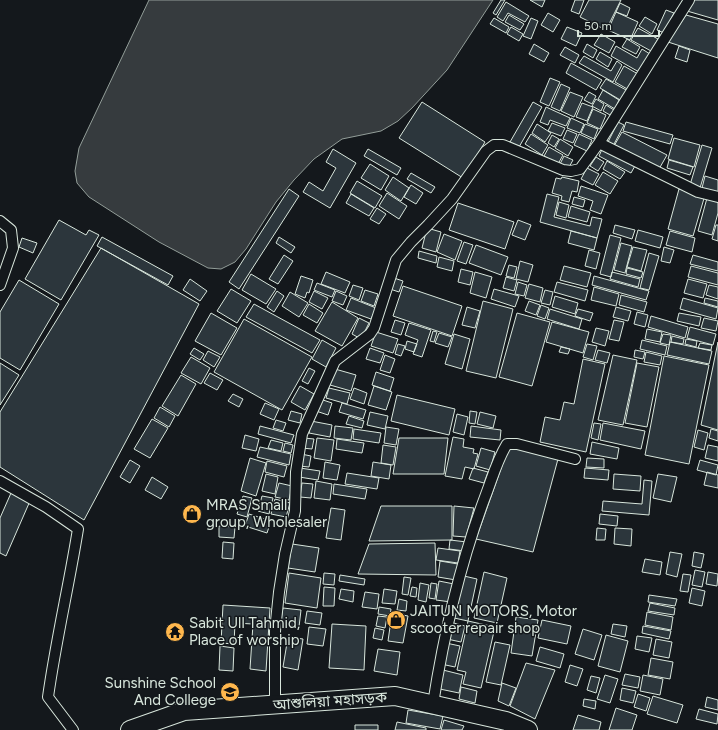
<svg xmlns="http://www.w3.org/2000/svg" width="718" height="730" viewBox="0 0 718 730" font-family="Figtree,'Noto Sans Bengali',sans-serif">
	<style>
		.water { fill: #363b3e; stroke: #939e99 }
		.building { fill: #2c363c; stroke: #d8e6dc }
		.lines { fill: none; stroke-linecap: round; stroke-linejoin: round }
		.street-casing { stroke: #d8e6dc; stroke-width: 12 }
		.highway-casing { stroke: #d8e6dc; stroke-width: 20 }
		.street { stroke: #14181c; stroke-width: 10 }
		.highway { stroke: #14181c; stroke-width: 18 }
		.labels { text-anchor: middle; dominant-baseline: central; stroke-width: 3; stroke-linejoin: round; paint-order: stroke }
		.poi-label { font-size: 15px; fill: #d8e6dc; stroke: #14181c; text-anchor: start }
		.street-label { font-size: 15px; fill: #d8e6dc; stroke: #14181c }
	</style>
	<rect width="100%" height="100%" fill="#14181c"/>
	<path class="water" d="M149 0H493L447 70 412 108 398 121 381 131 342 139 314 159 294 180 276 202 246 249 235 262 221 269 208 268 159 242 89 197 77 183 75 171 79 148Z"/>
	<path class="building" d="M501 0H505L496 15 493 13Z
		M530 0H545L542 7Z
		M575 0H584L579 14 571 11Z
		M589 0H621L606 30 580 17Z
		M694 0H718V20L687 11Z
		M506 2 529 16 525 22 508 13 503 21 497 17Z
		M620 3 630 8 627 16 616 12Z
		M666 10 674 13 664 33 657 30Z
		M616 12 638 22 630 40 608 30Z
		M548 13 560 20 553 32 541 25Z
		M509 15 524 24 520 30 505 22Z
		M686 15 718 24V58L668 42Z
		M645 17 657 24 652 34 639 26Z
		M494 18 509 27 506 33 490 24Z
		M531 18 538 21 531 39 523 36Z
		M511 27 523 34 519 41 507 34Z
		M567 27 582 33 576 46 561 39Z
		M638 28 658 39 651 51 631 40Z
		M601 34 615 42 609 53 594 45Z
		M627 39 640 47 636 54 622 47Z
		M534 44 549 53 544 62 529 54Z
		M587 44 597 50 593 58 583 52Z
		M616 46 637 58 642 49 650 54 639 72 611 56Z
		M679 46 690 50 687 62 675 58Z
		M565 47 579 55 575 63 560 55Z
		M600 52 612 59 608 67 596 59Z
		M584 56 611 71 617 61 622 65 613 82 579 63Z
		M571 63 602 80 596 90 566 73Z
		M624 66 638 74 629 90 615 82Z
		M550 78 560 82 549 106 540 102Z
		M606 79 628 91 622 101 600 88Z
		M561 84 570 88 560 111 551 107Z
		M603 90 619 100 615 109 598 99Z
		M570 92 583 97 574 117 561 111Z
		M589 92 596 96 592 104 584 100Z
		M596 99 604 104 601 111 592 106Z
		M422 102 485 142 463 178 399 138Z
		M533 102 542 107 519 147 510 142Z
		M582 103 593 107 587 121 576 117Z
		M606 105 614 110 610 115 603 111Z
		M546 107 570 118 566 126 550 120 548 125 540 122Z
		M593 109 606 115 600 129 587 123Z
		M571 118 584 124 580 133 567 128Z
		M618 122 624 125 613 146 607 144Z
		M626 122 673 135 670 144 623 131Z
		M552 123 565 128 561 136 548 131Z
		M537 124 551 133 545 142 532 133Z
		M585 124 598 129 594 139 581 133Z
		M567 130 577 134 573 143 563 139Z
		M622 132 667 155 659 169 614 146Z
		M531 134 548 145 542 155 525 144Z
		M579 134 592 140 587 151 574 145Z
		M552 135 559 139 554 147 548 143Z
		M674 138 700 145 694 167 668 159Z
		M560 139 573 147 568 156 555 148Z
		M702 145 712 148 700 188 690 185Z
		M549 147 563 155 558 164 544 156Z
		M603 147 636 164 631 173 599 156Z
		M333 149 356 163 330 208 303 192 309 182 323 191 336 168 326 162Z
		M368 149 401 168 397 175 364 156Z
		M564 156 573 160 568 169 560 164Z
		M596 157 604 162 598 171 590 166Z
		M669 160 693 167 690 175 667 168Z
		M607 161 625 172 620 179 603 169Z
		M370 164 389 176 381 190 361 178Z
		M587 168 599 174 593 185 581 179Z
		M603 172 618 181 610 194 595 185Z
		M411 173 435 187 431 193 407 179Z
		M705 176 718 180V193L702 188Z
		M393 177 409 188 401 201 385 190Z
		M562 177 579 181 577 192 572 191 569 202 561 200 562 196 552 193 556 178 561 179Z
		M357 181 382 196 375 208 350 193Z
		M411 185 423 193 416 204 404 197Z
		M581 186 608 195 601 214 590 210 593 201 578 196Z
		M289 189 299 196 239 289 229 282Z
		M679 189 705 195 693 236 668 229Z
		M387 193 407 206 399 219 379 206Z
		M351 194 374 208 369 216 346 203Z
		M547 194 559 197 554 217 590 226 592 217 602 219 597 238 540 222Z
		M574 197 585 200 583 207 572 204Z
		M707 198 718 201V213L712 235 698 231Z
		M559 202 569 205 566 218 556 215Z
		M458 203 514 222 505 249 449 230Z
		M571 206 590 212 587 222 568 217Z
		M377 208 386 214 379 224 370 219Z
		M59 220 86 235 89 230 99 235 61 300 25 279Z
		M518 220 531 225 525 240 512 235Z
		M615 225 635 230 632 239 613 233Z
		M716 225H718V241L712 239Z
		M427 228 441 232 436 252 422 248Z
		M638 230 663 237 660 248 635 241Z
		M571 231 597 238 594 250 568 243Z
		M670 231 695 238 692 252 666 245Z
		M444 234 462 241 455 260 437 252Z
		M610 235 621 238 611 277 600 274Z
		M102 237 173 276 168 285 97 246Z
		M279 237 295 247 291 253 276 243Z
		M22 238 37 243 33 253 19 247Z
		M464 242 473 245 466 264 457 261Z
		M621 243 632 246 625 273 614 270Z
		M476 245 508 257 501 275 469 263Z
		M633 247 647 250 641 271 627 267Z
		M664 247 674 250 670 263 661 261Z
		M101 248 199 304 84 520 0 467V412Z
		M589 250 600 253 596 269 585 266Z
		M419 251 437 256 436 263 418 258Z
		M649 253 659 256 649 290 640 288Z
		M284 255 293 261 278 284 269 279Z
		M693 255 718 262V271L690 264Z
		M439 257 454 261 452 271 437 267Z
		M520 261 533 265 528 282 516 279Z
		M509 265 517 267 514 278 506 276Z
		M564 266 591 273 587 287 560 280Z
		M691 266 718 273V285L688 277Z
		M627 268 643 272 641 278 626 274Z
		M461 269 473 272 470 285 458 282Z
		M326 272 350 282 345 293 321 284Z
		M475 272 492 277 486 298 470 293Z
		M612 272 640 279 638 287 610 279Z
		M251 274 276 289 266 304 242 290Z
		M301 276 313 280 309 293 307 292 305 298 295 294Z
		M594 276 649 291 646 300 592 285Z
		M506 277 517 280 514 291 503 288Z
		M394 278 403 281 399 292 390 289Z
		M190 279 207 291 200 301 183 290Z
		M688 279 707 284 703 298 684 293Z
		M19 280 59 304 20 370 0 358V312Z
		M518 282 527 285 524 296 515 294Z
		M557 282 588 290 585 301 554 292Z
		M317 283 335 290 332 297 314 290Z
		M529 284 543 288 540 302 525 298Z
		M353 285 363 288 359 300 349 296Z
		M709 285 718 287V299L706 295Z
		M403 286 462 306 452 336 393 316Z
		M594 287 619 294 616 306 591 300Z
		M231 289 251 301 237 323 217 311Z
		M494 289 519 296 515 307 491 299Z
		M365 290 378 294 374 306 361 301Z
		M545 290 553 292 550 305 541 303Z
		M277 291 284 296 274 312 267 307Z
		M314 291 328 298 322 309 309 302Z
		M336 291 347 296 343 305 332 301Z
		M290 292 308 303 299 317 282 306Z
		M621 295 647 302 644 312 619 305Z
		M555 296 578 303 575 314 552 307Z
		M351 298 376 308 371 319 346 310Z
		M683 298 718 308 716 319 680 309Z
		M705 298 718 301V307L704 303Z
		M483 301 513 309 496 378 466 371Z
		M529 301 540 305 536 315 525 311Z
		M332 302 358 318 342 346 315 331Z
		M254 304 320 340 312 353 246 317Z
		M309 304 323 313 317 323 303 315Z
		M541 305 549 308 545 319 537 316Z
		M467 307 480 311 475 328 462 325Z
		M616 307 631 311 628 321 613 317Z
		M550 309 582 319 579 329 547 319Z
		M578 309 593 313 590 321 575 316Z
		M637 312 648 315 645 327 634 324Z
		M211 313 237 328 221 355 195 341Z
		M517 313 550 322 532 386 499 377Z
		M679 313 701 317 699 326 677 321Z
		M651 316 688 327 685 338 648 327Z
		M359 318 369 323 361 339 352 334Z
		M704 318 718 321 716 331 701 328Z
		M244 319 312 357 282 410 214 372Z
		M395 320 405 323 401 335 391 332Z
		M614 320 624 322 619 341 609 339Z
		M552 322 589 332 583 353 546 342Z
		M409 323 431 330 422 357 413 354 418 340 405 335Z
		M690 327 716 334 713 345 687 338Z
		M596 328 609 331 605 346 592 342Z
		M647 329 662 332 660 342 645 339Z
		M433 331 437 332 434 342 430 341Z
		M376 332 398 339 393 353 371 346Z
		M439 333 452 337 448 347 435 343Z
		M454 334 470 339 462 369 445 364Z
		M663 334 671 335 669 345 660 343Z
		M672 336 684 339 683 344 671 342Z
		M686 339 697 341 696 347 685 344Z
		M322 340 336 348 326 367 312 359Z
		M642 340 667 346 665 355 640 349Z
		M407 341 417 344 414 352 405 349Z
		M670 342 712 351 709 364 667 355Z
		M718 342V430L701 425Z
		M700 343 712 345 711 350 698 348Z
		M398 344 405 346 401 356 395 354Z
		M587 344 597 346 593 360 583 357Z
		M561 347 570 349 568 354 559 352Z
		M194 348 204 354 200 360 190 354Z
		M370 348 384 353 380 363 366 359Z
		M598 350 610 353 607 363 595 360Z
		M635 350 645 352 643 359 634 357Z
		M208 351 220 357 214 367 203 360Z
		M646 352 662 356 660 365 644 362Z
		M385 355 395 359 390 373 380 370Z
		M613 355 637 360 623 425 598 420Z
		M664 356 709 365 689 464 645 455Z
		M191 357 210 368 201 384 181 373Z
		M583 359 605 364 586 452 540 442 545 417 560 420 564 402 574 404Z
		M0 363 19 375 0 405Z
		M637 363 659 367 647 427 625 423Z
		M309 368 315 371 308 384 302 381Z
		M335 369 356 375 351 391 330 385Z
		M376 372 394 378 390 391 372 385Z
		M210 373 223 380 217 390 204 383Z
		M181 375 196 384 178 416 162 406Z
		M300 386 314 394 305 410 291 402Z
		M374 386 392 392 386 410 368 405Z
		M329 388 350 393 347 404 326 398Z
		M354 388 367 393 364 404 350 399Z
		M233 394 243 399 239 407 228 401Z
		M397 395 455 409 449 435 391 421Z
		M320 399 332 403 328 415 316 411Z
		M265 403 279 409 274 420 260 414Z
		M342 403 366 410 363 419 339 412Z
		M160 407 175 416 169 427 154 418Z
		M291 411 302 414 300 423 288 420Z
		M470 411 477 412 475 424 469 423Z
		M370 412 388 416 385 429 367 425Z
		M480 412 496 416 493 428 477 424Z
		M457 414 468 417 464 435 453 432Z
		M349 416 364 421 362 428 346 424Z
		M152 419 168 428 150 458 134 449Z
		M276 420 286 423 283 431 273 428Z
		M311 421 332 425 330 437 309 433Z
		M594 423 601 424 598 440 591 438Z
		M603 423 645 431 641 449 600 440Z
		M260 426 294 435 291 443 258 434Z
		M335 426 353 428 351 440 334 438Z
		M471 426 501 430 500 440 470 437Z
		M386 427 399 429 396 445 384 443Z
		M354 429 381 433 379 443 353 439Z
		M711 429 718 431V441L709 438Z
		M698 430 708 433 704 450 694 447Z
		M245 435 259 439 256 451 242 448Z
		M453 437 464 439 463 447 474 449 473 453 478 454 474 469 465 467 462 479 445 476Z
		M304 438 314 439 312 449 302 448Z
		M317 438 334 440 331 461 314 458Z
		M399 438H448L444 474H393Z
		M337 439 364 443 362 453 336 449Z
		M271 440 283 443 281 451 268 448Z
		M592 442 619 448 617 459 590 454Z
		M285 443 293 445 291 453 283 451Z
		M383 445 396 447 393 465 381 463Z
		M708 445 718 447V461L705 458Z
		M509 446 558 459 533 552 476 539Z
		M260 447 291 454 289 465 257 457Z
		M481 448 495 452 490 470 476 466Z
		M301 454 311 456 309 467 299 466Z
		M250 458 266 463 256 496 241 491Z
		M587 458 604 459V468L586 467Z
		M130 460 140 466 130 483 120 477Z
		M700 460 718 465 716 475 697 470Z
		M267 461 287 466 284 477 265 472Z
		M325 462 340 465 337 480 323 478Z
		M373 462 391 465 389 479 371 476Z
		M300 468 320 471 318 480 299 477Z
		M473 468 488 472 484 483 469 479Z
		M585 468 609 470 608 480 584 478Z
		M707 472 718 475V488L704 485Z
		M347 473 379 478 377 489 345 484Z
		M266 474 278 477 275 494 262 491Z
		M614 474 641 476 640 491 613 489Z
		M658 474 677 477 671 502 653 498Z
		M152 477 168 487 161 499 145 490Z
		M644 480 652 481 649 515 602 511 603 501 642 504Z
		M316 481 332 484 330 500 314 498Z
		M279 483 292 486 289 500 275 497Z
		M302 483 313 484 311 498 300 497Z
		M334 484 367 489 365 499 333 494Z
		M11 493 30 501 6 556 0 553V518Z
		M243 496 252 498 247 517 237 514Z
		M262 496 273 498 269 514 258 511Z
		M275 499 290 503 286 517 271 514Z
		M381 506H452V540L369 541Z
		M454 506 474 508 466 537 453 536Z
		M331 508 345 510 341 540 326 538Z
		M249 514 271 521 267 533 245 526Z
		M600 514 618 516 617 526 599 524Z
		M219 526 235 527 234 538 219 537Z
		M597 528 606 529 605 540H596Z
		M615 528 632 529 631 546 614 544Z
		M450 540 467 542 465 551 449 549Z
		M223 542 234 543 233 559 222 558Z
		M435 543 436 575 358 574 369 544Z
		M292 544 319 548 315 572 288 568Z
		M438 548 460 551 458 563 436 560Z
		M670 552 682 554 677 577 666 574Z
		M694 552 704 554 701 568 692 566Z
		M645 559 662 562 660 575 642 572Z
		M440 561 458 564 456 580 438 577Z
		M695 570 705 572 702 587 692 585Z
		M484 572 507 578 497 623 474 618Z
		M708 572 718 574 717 586 706 584Z
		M289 573 321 578 317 608 285 603Z
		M324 573 335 574 334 585 323 584Z
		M683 574 691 575 688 592 680 591Z
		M340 575 365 579 364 585 339 581Z
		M464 576 477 579 468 621 454 618Z
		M404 577 411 578 408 595 402 594Z
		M439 581 454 584 451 602 436 600Z
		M420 583 429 585 426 602 418 600Z
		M431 583 437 584 435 599 429 598Z
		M324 587 335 588 334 606H323Z
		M412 587 417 588 416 597 410 596Z
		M692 588 705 591 702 606 689 603Z
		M341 589 354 591 353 602 339 599Z
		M384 589 397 591 395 604 382 603Z
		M365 592 379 594 377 609 362 607Z
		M649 595 677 599 675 606 648 602Z
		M399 599 407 601 406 611 397 610Z
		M650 603 675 608 674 615 648 611Z
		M223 605 270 608 266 671 250 669 253 624 235 623 234 644 221 643Z
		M379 607 391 609 390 616 378 614Z
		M283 608 301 610 299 627 280 624Z
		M307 611 322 613 320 625 305 623Z
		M647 612 673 617 671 630 645 625Z
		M392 613 408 616 403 643 388 641Z
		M378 616 387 617 385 628 376 626Z
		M516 617 538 620 532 656 511 653Z
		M542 620 571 626 567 644 538 638Z
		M468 621 495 627 481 688 463 684 466 672 457 670Z
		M450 622 465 626 461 642 447 639Z
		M332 624 366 626 364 670 329 668Z
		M613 624 627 626 625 637 611 634Z
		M643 626 671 631 669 639 642 633Z
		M309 627 326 629 323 646 307 644Z
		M375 628 384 630 382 640 373 638Z
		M583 629 602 635 594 660 575 654Z
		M606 635 628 641 620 672 598 666Z
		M637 636 652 638 649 652 635 649Z
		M288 637 303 639 298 670 283 667Z
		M656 639 672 642 669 658 653 655Z
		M495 642 510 645 501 685 486 682Z
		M446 643 460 646 455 667 441 664Z
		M220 646 234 648 233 671 219 670Z
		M540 647 564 654 560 668 536 661Z
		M378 649 400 652 397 675 374 671Z
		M651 658 673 662 670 679 648 675Z
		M526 663 555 670 535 719 510 706Z
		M570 665 583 669 577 686 565 682Z
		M439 669 463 675 459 693 435 688Z
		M625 674 640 677 638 688 622 685Z
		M605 675 618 679 610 703 597 699Z
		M643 675 663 679 660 695 640 691Z
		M591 676 600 678 596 693 587 690Z
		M502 683 516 688 509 706 498 701Z
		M461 687 477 691 475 703 459 699Z
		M622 688 636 691 633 703 620 700Z
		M638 694 650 698 646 711 634 707Z
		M653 696 683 705 677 723 647 714Z
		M707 697 718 700V710L705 707Z
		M584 699 596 701 595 709 583 706Z
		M616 708 637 715 632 730H609Z
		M699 709 718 714 717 724 696 719Z
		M408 710 443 716 440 729 406 723Z
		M578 715 601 722 599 730H573Z
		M444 720 464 726 462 730H441Z
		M397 722 426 728V730H395Z
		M355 725H378V730H355Z"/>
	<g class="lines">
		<g class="street-casing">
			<path id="street" d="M599 143 698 192 718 197
				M0 221 11 230 13 248 0 285
				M0 481 46 507 78 529C69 585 56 640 48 697L73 730
				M275 704V631L279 592 285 554 295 511 296 472 302 434 335 361 370 334 374 328 396 260 411 242 428 225 452 199 486 151 494 145H503L563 170 571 171 580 169 599 143 689 0
				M433 704C444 633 460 564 485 497 492 479 497 460 507 444H517L575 459"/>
		</g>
		<g class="highway-casing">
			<path id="highway" d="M130 730 184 711 395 696 506 721 528 730"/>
		</g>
		<use href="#street" class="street"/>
		<use href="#highway" class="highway"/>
	</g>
	<defs>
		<g id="shop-disc" transform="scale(1)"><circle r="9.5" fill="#ffb74d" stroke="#14181c"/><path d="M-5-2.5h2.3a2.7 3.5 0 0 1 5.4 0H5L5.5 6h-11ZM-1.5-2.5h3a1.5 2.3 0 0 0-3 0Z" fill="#111"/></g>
		<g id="temple-disc" transform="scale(1)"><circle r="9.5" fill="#ffb74d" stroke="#14181c"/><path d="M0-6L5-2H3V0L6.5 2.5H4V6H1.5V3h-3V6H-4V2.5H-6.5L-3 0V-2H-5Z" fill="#111"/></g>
		<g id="school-disc" transform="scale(1)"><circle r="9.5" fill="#ffb74d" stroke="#14181c"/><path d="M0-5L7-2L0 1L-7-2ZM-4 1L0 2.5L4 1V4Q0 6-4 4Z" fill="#111"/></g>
	</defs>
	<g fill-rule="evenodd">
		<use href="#shop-disc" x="192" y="514"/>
		<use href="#shop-disc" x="396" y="620"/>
		<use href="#temple-disc" x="175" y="632"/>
		<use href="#school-disc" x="230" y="692"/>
	</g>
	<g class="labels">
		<g class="poi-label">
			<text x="206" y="505">MRAS Small<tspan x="206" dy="17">group, Wholesaler</tspan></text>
			<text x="410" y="611">JAITUN MOTORS, Motor<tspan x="410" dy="17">scooter repair shop</tspan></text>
			<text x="189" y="623">Sabit Ull Tahmid,<tspan x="189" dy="17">Place of worship</tspan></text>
			<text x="216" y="683" text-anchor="end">Sunshine School<tspan x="216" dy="17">And College</tspan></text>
		</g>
		<g class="street-label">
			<text transform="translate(330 701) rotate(-4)">আশুলিয়া মহাসড়ক</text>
		</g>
	</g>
	<path d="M578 30v6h81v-6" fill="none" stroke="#d8e6dc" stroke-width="2"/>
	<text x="584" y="30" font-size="12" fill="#d8e6dc" stroke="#14181c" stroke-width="3" paint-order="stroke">50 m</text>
</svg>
